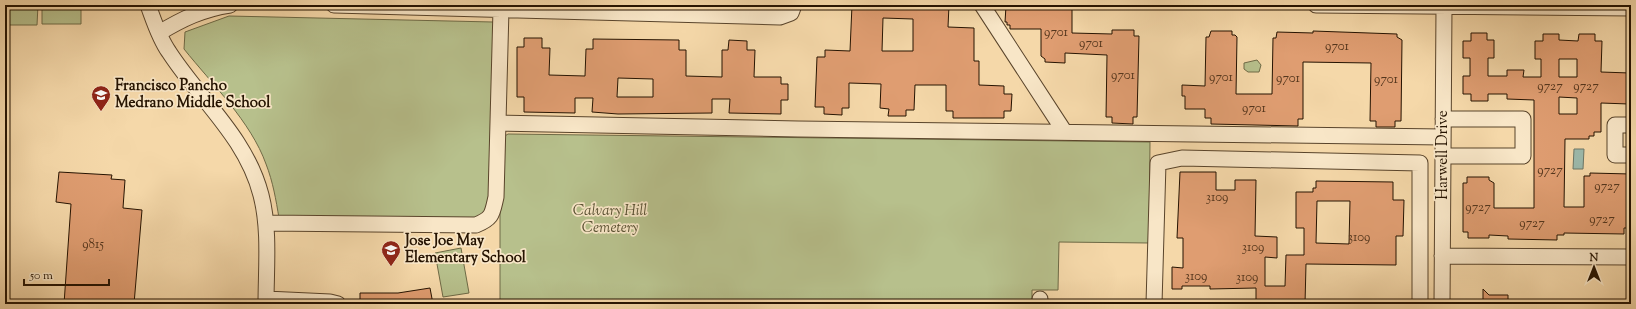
<svg xmlns="http://www.w3.org/2000/svg" width="1636" height="309" viewBox="0 0 1636 309" font-family="'Sorts Mill Goudy',serif">
	<style>
		.green { fill: #b7c08c; stroke: #6e6a46 }
		.water { fill: #9cb9ab; stroke: #6c7767 }
		.building { fill: #df9d71; stroke: #251301; fill-rule: evenodd }
		.lines { fill: none; stroke-linecap: round; stroke-linejoin: round }
		.minor-casing { stroke: #59442b; stroke-width: 17 }
		.minor { stroke: #f8e6c7; stroke-width: 15 }
		.labels { text-anchor: middle; dominant-baseline: central; stroke-width: 3.5; stroke-linejoin: round; paint-order: stroke }
		.number-label { font-size: 13px; fill: #54361d }
		.poi-label { font-size: 15px; font-weight: bold; fill: #251301; stroke: #f8e6c7; text-anchor: start }
		.street-label { font-size: 15px; fill: #251301; stroke: #f8e6c7 }
		.park-label { font-size: 15px; font-style: italic; fill: #585032; stroke: #f8e6c7 }
	</style>
	<rect width="100%" height="100%" fill="#f5d8a9"/>
	<filter id="stains"><feTurbulence type="fractalNoise" baseFrequency=".005" numOctaves="4"/><feColorMatrix values="0 0 0 0 .2 0 0 0 0 .09 0 0 0 0 .02 0 0 0 .5 -.17"/></filter>
	<radialGradient id="worn" r=".72"><stop offset=".6" stop-color="#630" stop-opacity="0"/><stop offset="1" stop-color="#630" stop-opacity=".3"/></radialGradient>
	<path class="green" d="M5 5H38L37 25H5Z
		M42 5H81V24H42Z
		M229 16 493 22 495 25 489 209 477 220 279 218C276 200 273 182 266 164 251 122 212 84 184 49L185 32Z
		M1257 60 1261 65 1259 72H1248L1244 69V63Z
		M508 134 1150 142 1149 243 1059 242 1058 290H1032V304H500V139Z
		M461 248 469 293 443 297 435 253Z"/>
	<path class="water" d="M1574 149H1584L1583 169H1573Z"/>
	<path class="building" d="M852 5H949L948 27 974 28V61H979V85L1004 86V94H1012L1011 111H1004V118H953V111H946V85H915L914 110H906V116H888L889 109 880 108 881 84 849 83V108H842V115L824 114V107H815L817 57H825V50L850 51ZM883 18 913 19V51H882Z
		M1066 5V7H1072V33L1112 34V30H1134V36H1139L1137 117H1133V124L1112 123V117H1106L1107 55 1065 53V63L1045 62V59L1041 56V29H1010V25H1007V22H1005L1006 6Z
		M1211 31H1232V35H1235L1237 37 1236 94H1272L1273 38H1276L1277 32 1313 33V31L1397 34V37L1402 40 1401 121H1395V127H1376V121H1370L1371 63 1303 62V119H1298V126L1211 124V118H1205V109H1185V96H1182V85L1205 86 1206 37H1209Z
		M1471 33H1487V40H1494V58H1488V76H1507V70H1524L1523 77H1541V59H1535V41H1543V34H1559V40L1578 41 1579 34H1595V41H1602L1601 72 1630 73 1631 97H1629V104L1601 103V132H1594V136H1589V139H1565L1564 207H1584V176H1590V173L1631 174V228H1624V234L1564 233V235H1557V240L1508 239V236L1489 235V238H1468V232H1463V183H1467V177H1489V180L1494 183V208H1534V100L1507 99V94H1488V101H1471V94H1463V76H1470V58H1463V41H1471ZM1559 59H1577V77H1559ZM1559 97 1577 98V114H1559Z
		M524 38H542V48H550L549 75 585 76 586 49H593V39L679 40V50H686V76L722 77V50H728L729 40 747 41V50H755L754 77H781V84H788V100H781V114L729 113 730 99H712V113L618 114 592 112 593 98H575V113L524 112V97H517V47H524ZM618 78 653 79V97H617Z
		M59 172 112 175 111 179 125 180 123 208 142 210 134 304H64L71 204 56 202Z
		M1180 172H1216V190H1235V180H1256L1255 236 1277 237V258L1265 257V286H1285L1286 255H1304V228H1296V192H1313V188H1316V181L1393 182V200H1404L1403 236H1396V265L1306 264 1305 304H1256V288L1210 289V286H1182V289H1172V267L1183 268V238H1177ZM1317 201H1350L1349 244 1316 243Z
		M430 288 433 304H360V293H398Z
		M1483 289 1489 295H1508V304H1483Z"/>
	<g class="lines">
		<g class="minor-casing">
			<path id="minor" d="M148 5C154 21 159 38 169 52 200 100 246 137 261 195 270 230 266 268 266 304
				M334 5 780 17 791 13 794 5
				M982 5 1064 131
				M1316 5 1631 8
				M159 33C182 19 203 9 230 5
				M498 123 798 129 1443 137
				M1631 125H1615V155H1631
				M1443 156H1523V119H1443
				M266 223 476 225C493 218 492 214 496 197L501 9
				M1442 256 1631 257
				M266 299 330 302 338 304
				M1040 304V299
				M1154 304 1158 163 1182 158 1420 163V304
				M1442 304 1444 7"/>
		</g>
		<use href="#minor" class="minor"/>
	</g>
	<defs>
		<g id="school-pin" transform="scale(1)"><path d="M0 17L-7.5 6A9.5 9.5 0 1 1 7.5 6Z" fill="#8f2418" stroke="#f8e6c7"/><path d="M0-5L7-2L0 1L-7-2ZM-4 1L0 2.5L4 1V4Q0 6-4 4Z" fill="#fff"/></g>
	</defs>
	<g fill-rule="evenodd">
		<use href="#school-pin" x="101" y="95"/>
		<use href="#school-pin" x="391" y="250"/>
	</g>
	<g class="labels">
		<g class="number-label">
			<text x="1056" y="33">9701</text>
			<text x="1091" y="44">9701</text>
			<text x="1337" y="47">9701</text>
			<text x="1123" y="76">9701</text>
			<text x="1221" y="78">9701</text>
			<text x="1288" y="79">9701</text>
			<text x="1386" y="80">9701</text>
			<text x="1550" y="87">9727</text>
			<text x="1586" y="87">9727</text>
			<text x="1254" y="109">9701</text>
			<text x="1550" y="171">9727</text>
			<text x="1607" y="187">9727</text>
			<text x="1217" y="198">3109</text>
			<text x="1478" y="208">9727</text>
			<text x="1602" y="220">9727</text>
			<text x="1532" y="224">9727</text>
			<text x="1359" y="238">3109</text>
			<text x="93" y="245">9815</text>
			<text x="1253" y="248">3109</text>
			<text x="1196" y="277">3109</text>
			<text x="1247" y="278">3109</text>
		</g>
		<g class="poi-label">
			<text x="115" y="86">Francisco Pancho<tspan x="115" dy="17">Medrano Middle School</tspan></text>
			<text x="405" y="241">Jose Joe May<tspan x="405" dy="17">Elementary School</tspan></text>
		</g>
		<g class="street-label">
			<text transform="translate(1443 155) rotate(-90)">Harwell Drive</text>
		</g>
		<g class="park-label">
			<text x="610" y="211">Calvary Hill<tspan x="610" dy="17">Cemetery</tspan></text>
		</g>
	</g>
	<rect width="1636" height="309" fill="none" stroke="#f5d8a9" stroke-width="20"/>
	<rect x="6" y="6" width="1624" height="297" fill="none" stroke="#251301" stroke-width="2"/>
	<rect x="10" y="10" width="1616" height="289" fill="none" stroke="#251301"/>
	<g transform="translate(1594 267)" stroke="#f8e6c7" stroke-width="3" paint-order="stroke">
	<path d="M0-3L7 15L0 10L-7 15Z" fill="#251301"/>
	<text y="-6" font-size="11" font-weight="bold" text-anchor="middle" fill="#251301">N</text>
	</g>
	<path d="M24 279v6h85v-6" fill="none" stroke="#251301" stroke-width="2"/>
	<text x="30" y="279" font-size="12" fill="#251301" stroke="#f8e6c7" stroke-width="3" paint-order="stroke">50 m</text>
	<rect width="100%" height="100%" filter="url(#stains)"/>
	<rect width="100%" height="100%" fill="url(#worn)"/>
</svg>
